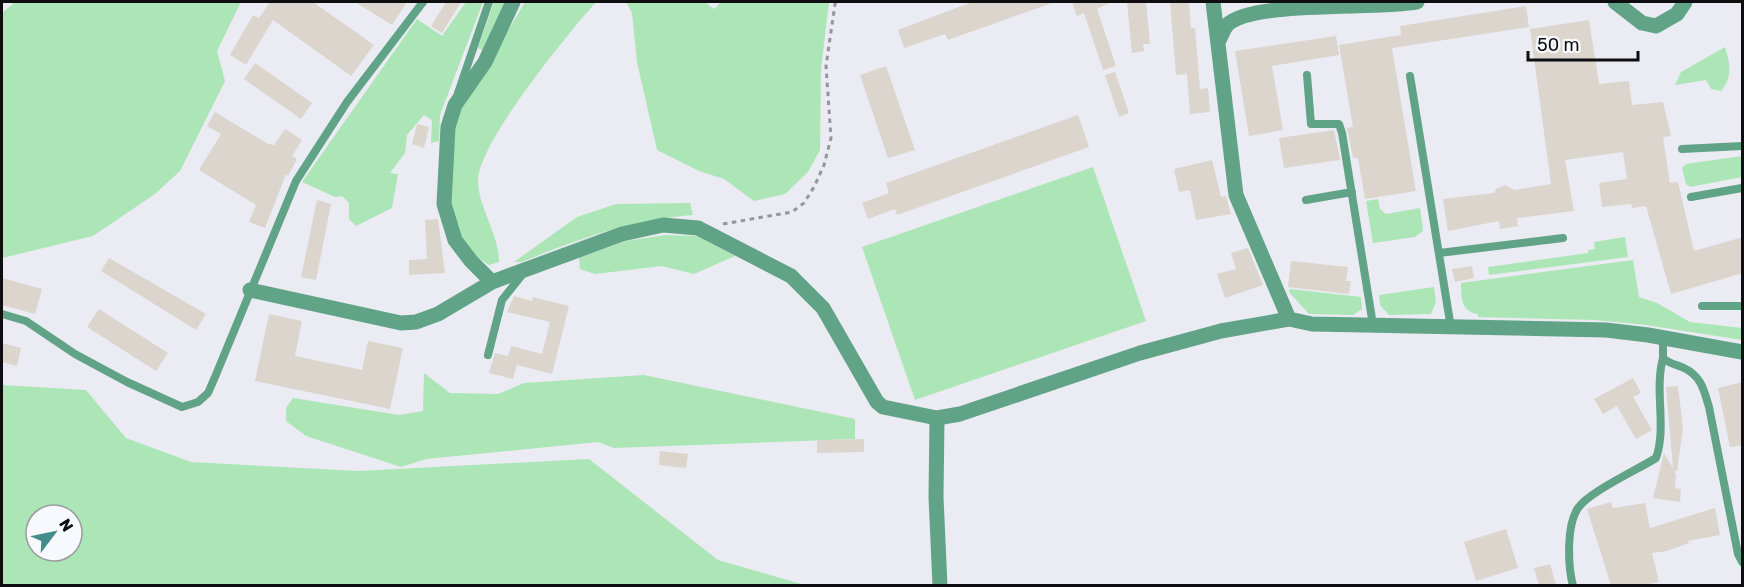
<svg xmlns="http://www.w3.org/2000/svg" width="1744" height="587" viewBox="0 0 1744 587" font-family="Rubik,sans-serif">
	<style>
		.green { fill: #ace6b6; fill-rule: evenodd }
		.building { fill: #dbd5ce }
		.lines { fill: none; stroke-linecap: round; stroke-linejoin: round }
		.path { stroke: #95959b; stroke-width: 3; stroke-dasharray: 4.5 4.5; stroke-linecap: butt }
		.lane { stroke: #60a386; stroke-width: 8 }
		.street { stroke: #60a386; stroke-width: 15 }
	</style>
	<rect width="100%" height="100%" fill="#ebebf3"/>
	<path class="green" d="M15 2H241L217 51 225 81 180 171 155 194 93 236 2 258V13Z
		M466 2H483L440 115 439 141 431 143 432 120 424 115 407 135 405 153 390 173 398 174 392 208 356 226 349 219V203L342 196 335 197 302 182 417 19 442 36Z
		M494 2H508L486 52 478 48Z
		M525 2H596C567 35 483 137 478 178 476 203 500 236 499 262L489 265 476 256 459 238 448 202 453 123Z
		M626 2H705L714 9 721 2H829L821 69 820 150 808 172 785 194 754 201 724 179 699 171 657 150 637 62 632 13Z
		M1725 47C1730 63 1733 77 1721 91L1711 89 1706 80 1675 85 1681 72Z
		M1742 156V177L1690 187 1686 184 1682 168 1686 164Z
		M1093 167 1146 321 915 400 862 247Z
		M1378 199 1380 209 1386 214 1420 208 1423 231 1415 237 1373 243 1366 201Z
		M690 203 693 215C627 220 581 239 521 262H514L577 217 616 204Z
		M665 235 697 236 735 256 694 274 662 266 595 274 580 269 579 258 626 241Z
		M1625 237 1628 257 1489 275 1488 267 1588 253V250L1595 249 1594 242Z
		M1633 260 1639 297 1657 303 1690 322 1742 328V340L1646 325 1595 320 1478 317V314C1461 312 1461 297 1461 283Z
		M1434 287 1436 302 1431 314 1389 315 1380 305 1379 295Z
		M1290 289 1361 297 1362 309 1353 315 1309 314 1289 292Z
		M424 373 450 393 498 394 524 383 644 375 855 419V439L614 448 598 442 426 459 401 467 306 436 286 421V408L293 398 399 415 423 411Z
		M2 385 86 390 126 438 191 462 359 471 589 459 718 560 805 585H2ZM36 515H72V551H36Z"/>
	<path class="building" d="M270 2H313L374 45 351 76 273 20 246 65 230 55 253 15 259 18Z
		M355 2H407L392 25Z
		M446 2H461L442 33 431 26Z
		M972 2 1052 3 948 40 945 34 904 48 898 30Z
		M1072 2H1112L1097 9 1116 66 1103 70 1084 13 1077 16Z
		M1127 2H1146L1150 44H1143L1144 51 1132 53Z
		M1170 2H1189L1191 28H1195L1200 89 1208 88 1210 112 1190 114 1187 74 1176 75Z
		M1526 6 1529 27 1392 48 1416 191 1365 199 1358 158H1353L1347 128 1353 127 1339 45 1401 35 1400 26Z
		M1589 20 1599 84 1629 81 1632 105 1663 102 1671 136 1663 137 1670 183 1678 182 1694 251 1743 237V273L1671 294 1646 206 1632 208 1631 204 1602 207 1599 183 1627 179 1623 152 1565 160 1574 211 1517 218 1518 226 1500 229 1499 221 1448 231 1443 199 1494 193 1496 189 1505 185 1514 190 1551 184 1530 29Z
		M1336 36 1339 55 1272 66 1283 130 1249 136 1235 51Z
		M255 63 312 103 301 119 244 79Z
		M886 66 915 150 888 158 860 75Z
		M1115 72 1129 113 1119 117 1105 75Z
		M215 112 268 144 274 145 285 129 302 140 292 156 297 159 288 176 286 174 265 228 249 222 256 205 199 170 221 134 207 126Z
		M1078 115 1089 147 897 215 895 209 868 219 862 203 889 193 886 183Z
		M417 124 429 127 424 148 412 144Z
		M1334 130 1340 160 1284 168 1279 138Z
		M1212 160 1221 197 1226 196 1231 214 1196 220 1190 190 1179 192 1174 169Z
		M317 200 331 204 316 280 301 277Z
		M438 219 445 273 409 275V260L427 259 425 220Z
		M1248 248 1263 285 1225 298 1217 274 1236 269 1231 253Z
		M109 258 206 314 196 330 101 271Z
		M1291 261 1348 267 1346 281H1351L1349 294 1288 287Z
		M1472 266 1474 278 1455 282 1452 269Z
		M2 278 42 289 35 314 2 305Z
		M514 296 532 301 533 297 569 306 552 374 517 365 513 379 489 373 495 353 508 356 511 346 542 354 550 322 507 312Z
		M99 309 168 353 156 371 87 327Z
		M269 314 302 321 295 356 362 370 368 341 403 348 390 409 255 381Z
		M2 343 21 348 17 366 2 362Z
		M1633 378 1641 393 1633 397 1652 430 1636 439 1617 406 1603 414 1594 399Z
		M1743 382V445L1730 447 1718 388Z
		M1678 386 1683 428 1677 471H1674L1676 475 1675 488 1681 489 1680 502 1653 498 1664 453 1673 468 1666 387Z
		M864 439V452L817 453V440Z
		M660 451 688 454 686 468 659 465Z
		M1611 502 1613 508 1645 503 1650 528 1715 508 1720 535 1688 541 1689 543 1667 551 1652 553 1659 582 1643 585H1611L1587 509Z
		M1506 529 1518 568 1476 581 1464 542Z
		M1550 564 1556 585H1539L1534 568Z"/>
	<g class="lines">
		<path class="path" d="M723 224 792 212 804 203 814 187 824 165 831 138 826 66 835 4 837 2"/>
		<path class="lane" d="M1307 75 1311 124H1339L1342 133 1373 325
			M1410 76 1451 328
			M458 93 489 2
			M1682 149 1742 146
			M1691 197 1742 188
			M1306 200 1352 192
			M1439 253 1563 238
			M1702 306H1742
			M2 314 26 321 75 354 127 382 182 407 198 402 208 393 215 377 296 181 347 102 423 2
			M1663 338V358C1669 364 1676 364 1684 368 1701 376 1704 390 1709 407L1738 554 1742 562
			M488 355 502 300 522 275
			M1573 586C1568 566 1566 526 1578 508 1589 492 1637 470 1656 458 1667 427 1654 391 1663 358"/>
		<path class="street" d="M1213 2 1236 195 1289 319
			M1615 2 1642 23 1656 26 1677 14 1685 2
			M1218 42C1221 37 1223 30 1227 25 1252 0 1379 10 1417 2
			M492 282 471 261 455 240 444 204 448 127 455 105 485 62 513 2
			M250 290 401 323 416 322 438 314 492 282 622 234 663 225 698 228 791 276 823 308 877 402 883 407 937 418 936 497 940 586
			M937 418 960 414 1140 353 1221 331 1289 319 1312 324 1606 330 1648 335 1742 352"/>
	</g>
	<rect width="1744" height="587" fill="none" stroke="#0e0e11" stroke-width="6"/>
	<g transform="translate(54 533) rotate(58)"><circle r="28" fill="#f8f9fe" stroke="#9a9b9f" stroke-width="1.5"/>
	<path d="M0-4.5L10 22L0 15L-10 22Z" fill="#448c8a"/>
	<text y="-9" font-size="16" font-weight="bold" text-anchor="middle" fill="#0e0e11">N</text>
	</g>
	<path d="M1528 51v9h110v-9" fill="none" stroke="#0e0e11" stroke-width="3"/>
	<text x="1537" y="51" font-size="18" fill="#0e0e11" stroke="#f8f9fe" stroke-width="4.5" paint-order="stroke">50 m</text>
</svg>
